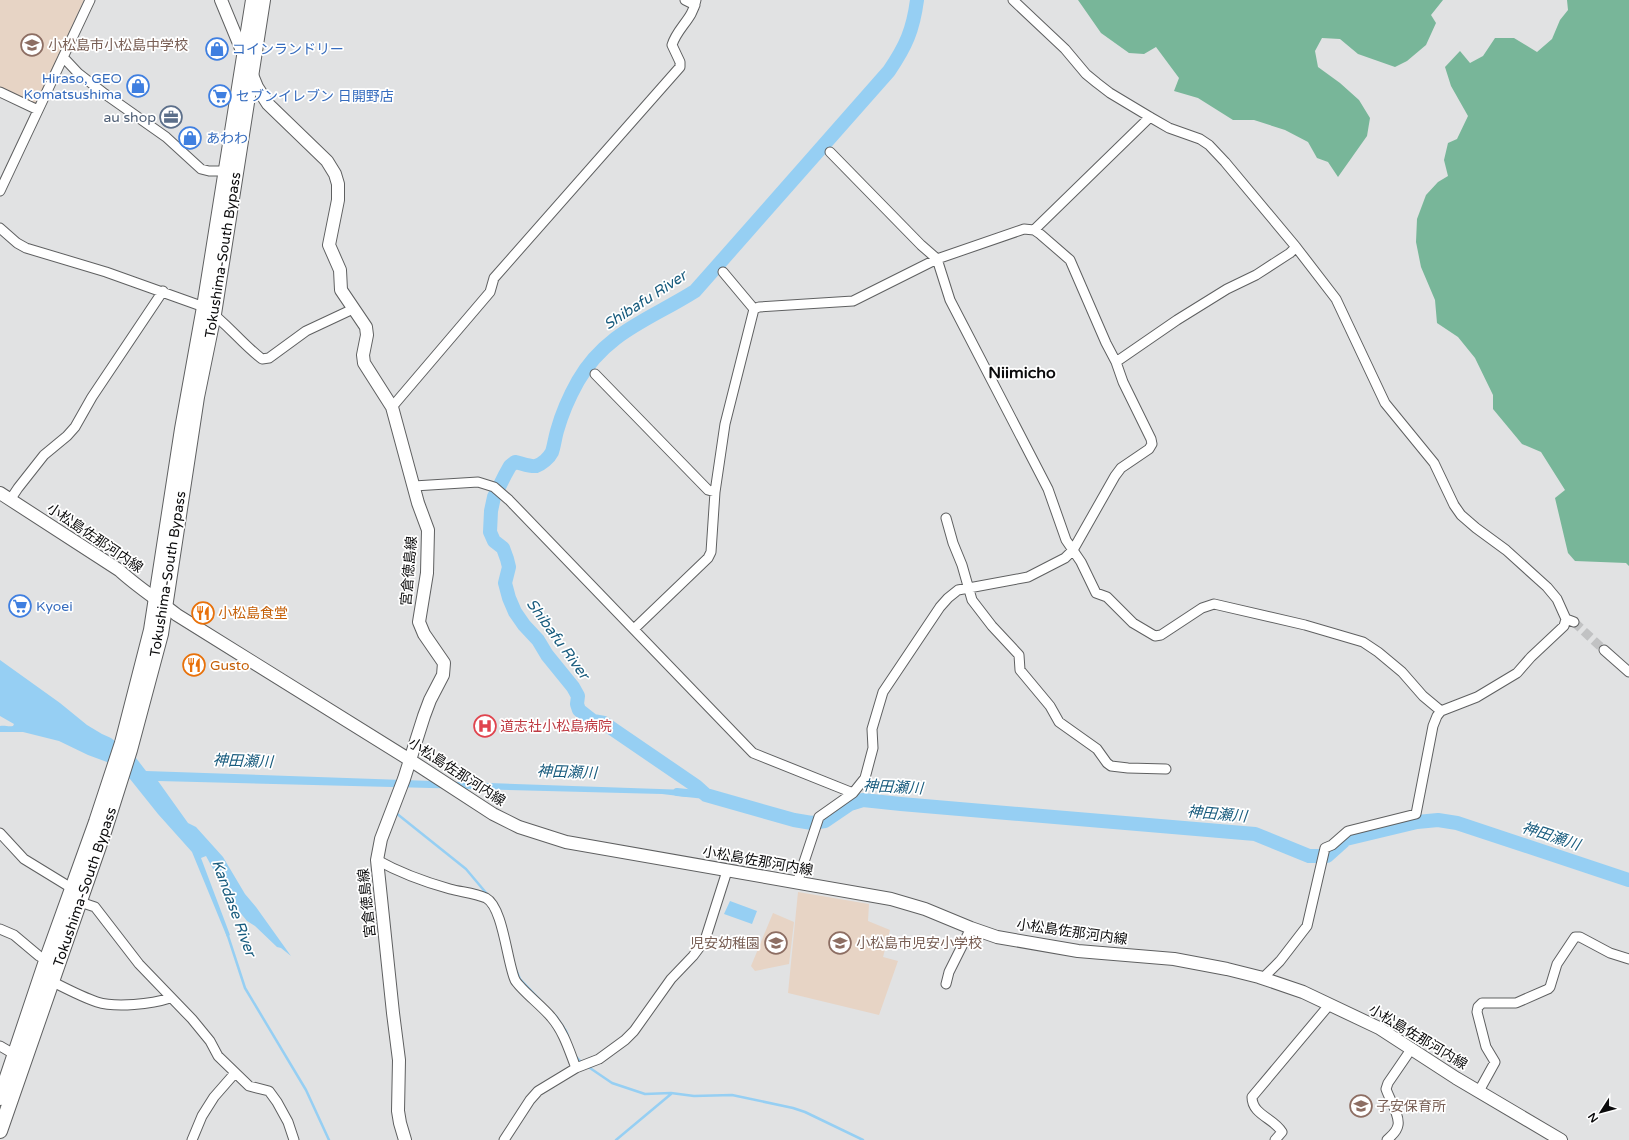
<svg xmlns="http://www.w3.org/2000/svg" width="1629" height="1140" viewBox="0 0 1629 1140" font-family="'Varela Round','Noto Sans JP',sans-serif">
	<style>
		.education { fill: #e7d4c5 }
		.forest { fill: #78b699 }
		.water { fill: #96cff3 }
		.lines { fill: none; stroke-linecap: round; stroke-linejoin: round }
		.stream { stroke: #96cff3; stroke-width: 2.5 }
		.canal { stroke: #96cff3; stroke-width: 8 }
		.river { stroke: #96cff3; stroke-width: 14 }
		.minor-tunnel { stroke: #c1c2c3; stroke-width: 9; stroke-dasharray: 9 4.5; stroke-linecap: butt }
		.minor-casing { stroke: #5f6061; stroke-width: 11 }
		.major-casing { stroke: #5f6061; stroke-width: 14 }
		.highway-casing { stroke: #5f6061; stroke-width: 16 }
		.minor { stroke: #fff; stroke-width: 9 }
		.major { stroke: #fff; stroke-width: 12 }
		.highway { stroke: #fff; stroke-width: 14 }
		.labels { text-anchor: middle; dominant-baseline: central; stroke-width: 3.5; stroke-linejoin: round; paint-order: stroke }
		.education-label { font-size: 14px; fill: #785e54; stroke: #fff; text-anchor: start }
		.shop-label { font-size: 14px; fill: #366cbe; stroke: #fff; text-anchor: start }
		.service-label { font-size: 14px; fill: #4e5e75; stroke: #fff; text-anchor: end }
		.street-label { font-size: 14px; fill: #0b0b0c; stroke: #fff }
		.food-label { font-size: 14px; fill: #c56008; stroke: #fff; text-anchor: start }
		.health-label { font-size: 14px; fill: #be3a42; stroke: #fff; text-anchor: start }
		.water-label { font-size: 15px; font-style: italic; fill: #195c7e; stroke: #fff }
		.quarter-label { font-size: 16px; font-weight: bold; fill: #0b0b0c; stroke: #fff }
	</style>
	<rect width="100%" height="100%" fill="#e1e2e3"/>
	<path class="education" d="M0 0H84L37 103 33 106 0 90Z
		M798 892 869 904 868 921 890 930 883 957 898 961 879 1015 788 993Z
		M773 913 794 922 789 964 755 971 751 966Z"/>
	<path class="forest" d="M1078 0H1443L1431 15 1436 23 1426 45 1407 61 1395 67 1358 54 1340 39 1322 38 1315 51 1318 67 1340 83 1359 100 1370 118 1367 136 1338 177 1328 162 1317 158 1308 142 1285 130 1254 120H1233L1198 98 1174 91 1179 78 1156 47 1144 54 1129 53 1101 33Z
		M1567 0H1629V566L1626 563 1575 561 1568 553 1555 498 1565 490 1541 452 1522 444 1493 409V395L1475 358 1458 337 1437 323 1435 300 1421 267 1416 242 1417 219 1426 195 1438 182 1448 176 1444 160 1448 143 1457 139 1468 116 1451 86 1445 67 1460 51 1470 63 1483 56 1495 38H1514L1537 52 1552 39 1560 20 1568 10Z"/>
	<path class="water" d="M0 660 60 703 87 725 102 734 111 738 136 758 146 771 688 790 687 797 662 794 158 781 188 823 196 827 223 857 245 894 256 907 291 956 281 948 277 947 255 926 247 921 230 900 206 856 201 858 230 935 227 937 192 852 158 814 130 779 107 762 88 755 59 741 23 732H0V726C5 725 8 727 13 726L14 724 0 716Z
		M730 901 757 911 752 924 724 914Z"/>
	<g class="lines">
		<path class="stream" d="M396 813 466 869 487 894
			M227 933 245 988 306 1090 329 1140
			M516 970 520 979 540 1000
			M555 1015 566 1031 568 1036
			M575 1056 583 1064
			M587 1066 612 1083 645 1094 671 1093 694 1096 732 1095 793 1108 805 1112 863 1140
			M616 1140 671 1094"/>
		<path class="canal" d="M677 792 706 795"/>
		<path class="river" d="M917 0C913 30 906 46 889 71L695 291C651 319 606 332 578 381 569 397 562 413 557 431 555 438 554 446 552 452 549 458 542 464 536 466 530 467 521 463 515 462L510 466 505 475 494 497 491 511 490 532 494 541 503 548 507 559 509 567 505 583 509 598 515 612 524 625 538 640 547 655 573 687 578 696 577 704 579 710 593 721 604 723 617 732 696 786 706 795 794 820 812 823 825 821 850 804 863 800 901 804 1255 834 1309 856H1327L1346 839 1417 822 1438 820 1457 823 1629 880"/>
		<path class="minor-tunnel" d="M1574 622 1604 650"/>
		<g class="minor-casing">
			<path id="minor" d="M685 0 695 5
				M1013 0 1065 49 1086 74 1097 83 1110 93 1150 117 1169 128 1200 139 1209 145 1225 162 1296 247 1336 299 1385 403 1434 463 1454 505 1461 515 1476 528 1506 550 1547 587 1557 599 1566 619 1574 622
				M63 57 78 73 105 94 166 137 201 169 209 171H226
				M0 92 38 110
				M830 152 921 245 937 259 950 300 1048 489 1066 540 1081 562 1096 593 1107 597 1133 623 1155 636 1161 635 1202 608 1214 604 1305 625 1363 642 1378 652 1402 672 1423 696 1441 711
				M0 191 90 0
				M0 228 17 243 26 248 106 272 204 307C226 322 241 343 262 359L269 358 306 331 353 309
				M1034 230 1150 117
				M723 272 754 309
				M754 309 759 307 853 301 937 259 1024 229 1034 230 1040 234 1070 260 1106 343 1116 362 1123 382 1151 439 1152 444 1149 449 1121 468 1115 476 1073 550 1065 558 1028 577 958 590 948 598 940 607 883 692 872 729 873 748 865 778 853 793 819 817 797 883
				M1116 362 1177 320 1227 289 1256 275 1290 253 1296 247
				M595 374 708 490 715 492
				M392 407 490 292 494 278 680 67V62L672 45C677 28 693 19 696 0
				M414 486 478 482 494 487 509 500 753 753 853 793
				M10 500 18 488 44 455 67 436 75 427 92 397 163 291
				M946 518 953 543 962 565 972 600 992 626 1019 655 1020 670 1050 706 1059 722 1097 749 1107 763 1111 766 1128 768 1166 769
				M634 629 708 558 711 552 715 492 725 424 754 309
				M1604 650 1629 672
				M0 833 24 859 73 889
				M377 860C400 873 425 882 450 889 461 892 475 893 486 898 503 907 507 962 515 980 520 989 543 1007 551 1017 564 1032 569 1050 576 1068
				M80 902 95 907 139 964 192 1019 210 1041 218 1056 249 1086 269 1091 277 1102 288 1122 294 1140
				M0 929 14 935 39 956 50 962
				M1263 978 1280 961 1307 926 1325 848 1332 845 1348 831 1416 814 1433 726 1437 716 1441 711 1477 697 1517 673 1531 657 1564 626 1566 619
				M53 982C67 989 82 997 97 1002 116 1008 152 1004 170 998
				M946 984 949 972 971 928
				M0 1046 19 1057
				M1479 1091 1495 1062 1486 1047 1477 1012 1478 1007 1482 1003H1516L1548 989 1550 987 1557 964 1575 937H1580L1610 953 1629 959
				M192 1140 202 1116 214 1097 235 1073
				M504 1140 530 1100 538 1091 576 1068 599 1059 625 1040 634 1031 671 979 693 956 705 940 727 871
				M1275 1140 1282 1132C1274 1118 1252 1115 1252 1097L1330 1004
				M1387 1140C1391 1136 1397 1132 1398 1125 1400 1116 1389 1098 1386 1089L1388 1083 1412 1048"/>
		</g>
		<g class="major-casing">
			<path id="major" d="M221 0 257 87 268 104 327 161 335 174 338 184V200L329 245 340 270 341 290 366 327 367 335 363 355 364 363 392 407 418 503 428 530 427 573 419 622 424 634 444 663 443 675 430 700 424 716 404 779 381 839 377 860 393 1013 399 1060 398 1111 400 1123 405 1140
				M0 493 119 570C136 586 158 600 177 615L410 760 493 814 519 827 566 842 891 899 925 909 971 928 997 937 1078 951 1174 959 1227 969 1259 977 1303 992 1379 1028 1456 1078 1561 1140"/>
		</g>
		<g class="highway-casing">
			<path id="highway" d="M0 1098 46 961 96 822 122 743 151 630 182 429 204 307 253 0
				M0 1131 105 829 130 750 161 634 197 397 214 314 263 0"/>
		</g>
		<use href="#minor" class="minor"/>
		<use href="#major" class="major"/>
		<use href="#highway" class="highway"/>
	</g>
	<defs>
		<g id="school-ring" transform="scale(1.15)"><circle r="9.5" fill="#fff" stroke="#8d6e63" stroke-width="1.5"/><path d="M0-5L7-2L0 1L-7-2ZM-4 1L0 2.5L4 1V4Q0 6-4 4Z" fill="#8d6e63"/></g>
		<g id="shop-ring" transform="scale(1.15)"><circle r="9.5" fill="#fff" stroke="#3f7fe0" stroke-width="1.5"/><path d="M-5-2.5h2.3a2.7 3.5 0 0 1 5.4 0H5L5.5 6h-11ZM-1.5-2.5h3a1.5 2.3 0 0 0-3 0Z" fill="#3f7fe0"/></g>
		<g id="supermarket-ring" transform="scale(1.15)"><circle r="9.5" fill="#fff" stroke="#3f7fe0" stroke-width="1.5"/><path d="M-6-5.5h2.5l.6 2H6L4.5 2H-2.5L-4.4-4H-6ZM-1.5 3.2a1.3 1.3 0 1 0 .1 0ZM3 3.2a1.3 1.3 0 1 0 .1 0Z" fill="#3f7fe0"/></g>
		<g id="office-ring" transform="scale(1.15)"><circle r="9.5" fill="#fff" stroke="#5c6f8a" stroke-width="1.5"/><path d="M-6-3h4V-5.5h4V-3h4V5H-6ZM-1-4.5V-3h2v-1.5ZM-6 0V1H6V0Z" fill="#5c6f8a"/></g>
		<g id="restaurant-ring" transform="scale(1.15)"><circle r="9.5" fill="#fff" stroke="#e8710a" stroke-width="1.5"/><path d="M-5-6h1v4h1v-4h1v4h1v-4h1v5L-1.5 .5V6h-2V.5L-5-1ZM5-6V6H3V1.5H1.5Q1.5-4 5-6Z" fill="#e8710a"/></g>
		<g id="hospital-ring" transform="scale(1.15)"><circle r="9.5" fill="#fff" stroke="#e0444e" stroke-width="1.5"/><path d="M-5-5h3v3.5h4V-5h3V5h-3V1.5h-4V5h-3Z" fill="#e0444e"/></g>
	</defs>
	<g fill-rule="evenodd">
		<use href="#school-ring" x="32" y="45"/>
		<use href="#shop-ring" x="217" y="49"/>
		<use href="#shop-ring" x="138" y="86"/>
		<use href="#supermarket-ring" x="220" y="96"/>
		<use href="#office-ring" x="171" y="117"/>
		<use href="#shop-ring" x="190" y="138"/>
		<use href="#supermarket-ring" x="20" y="606"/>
		<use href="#restaurant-ring" x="203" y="613"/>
		<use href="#restaurant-ring" x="194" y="665"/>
		<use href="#hospital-ring" x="485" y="726"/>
		<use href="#school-ring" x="776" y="943"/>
		<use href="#school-ring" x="840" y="943"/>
		<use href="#school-ring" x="1361" y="1106"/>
	</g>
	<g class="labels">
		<g class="education-label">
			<text x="48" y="45">小松島市小松島中学校</text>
			<text x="760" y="943" text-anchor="end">児安幼稚園</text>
			<text x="856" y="943">小松島市児安小学校</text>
			<text x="1376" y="1106">子安保育所</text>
		</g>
		<g class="shop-label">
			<text x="232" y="49">コインランドリー</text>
			<text x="122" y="78" text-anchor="end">Hiraso, GEO<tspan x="122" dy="16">Komatsushima</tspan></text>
			<text x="236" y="96">セブンイレブン 日開野店</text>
			<text x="206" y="138">あわわ</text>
			<text x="36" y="606">Kyoei</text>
		</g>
		<g class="service-label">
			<text x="156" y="117">au shop</text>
		</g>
		<g class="street-label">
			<text transform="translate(223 255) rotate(-81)">Tokushima-South Bypass</text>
			<text transform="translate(95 538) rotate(34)">小松島佐那河内線</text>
			<text transform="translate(409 571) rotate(-85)">宮倉徳島線</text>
			<text transform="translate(168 574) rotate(-81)">Tokushima-South Bypass</text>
			<text transform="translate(457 772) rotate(33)">小松島佐那河内線</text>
			<text transform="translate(758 861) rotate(10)">小松島佐那河内線</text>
			<text transform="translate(85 887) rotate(-71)">Tokushima-South Bypass</text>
			<text transform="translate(367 903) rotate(-96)">宮倉徳島線</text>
			<text transform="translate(1072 932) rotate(8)">小松島佐那河内線</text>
			<text transform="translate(1418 1037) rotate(31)">小松島佐那河内線</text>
		</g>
		<g class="food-label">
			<text x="218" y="613">小松島食堂</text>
			<text x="210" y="665">Gusto</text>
		</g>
		<g class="health-label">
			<text x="500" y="726">道志社小松島病院</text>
		</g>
		<g class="water-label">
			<text transform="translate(645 300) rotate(-33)">Shibafu River</text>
			<text transform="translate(558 639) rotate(54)">Shibafu River</text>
			<text transform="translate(243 761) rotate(2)">神田瀬川</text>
			<text transform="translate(567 772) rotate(2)">神田瀬川</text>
			<text transform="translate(893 787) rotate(3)">神田瀬川</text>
			<text transform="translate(1217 814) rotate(5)">神田瀬川</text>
			<text transform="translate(1551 836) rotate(18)">神田瀬川</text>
			<text transform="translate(234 908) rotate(70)">Kandase River</text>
		</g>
		<g class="quarter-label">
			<text x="1022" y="373">Niimicho</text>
		</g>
	</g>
	<g transform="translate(1601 1112) rotate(234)" stroke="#ffffff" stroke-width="3" paint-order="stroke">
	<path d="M0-3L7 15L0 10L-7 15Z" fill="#0b0b0c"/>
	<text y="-6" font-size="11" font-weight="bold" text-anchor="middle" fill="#0b0b0c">N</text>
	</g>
</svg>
